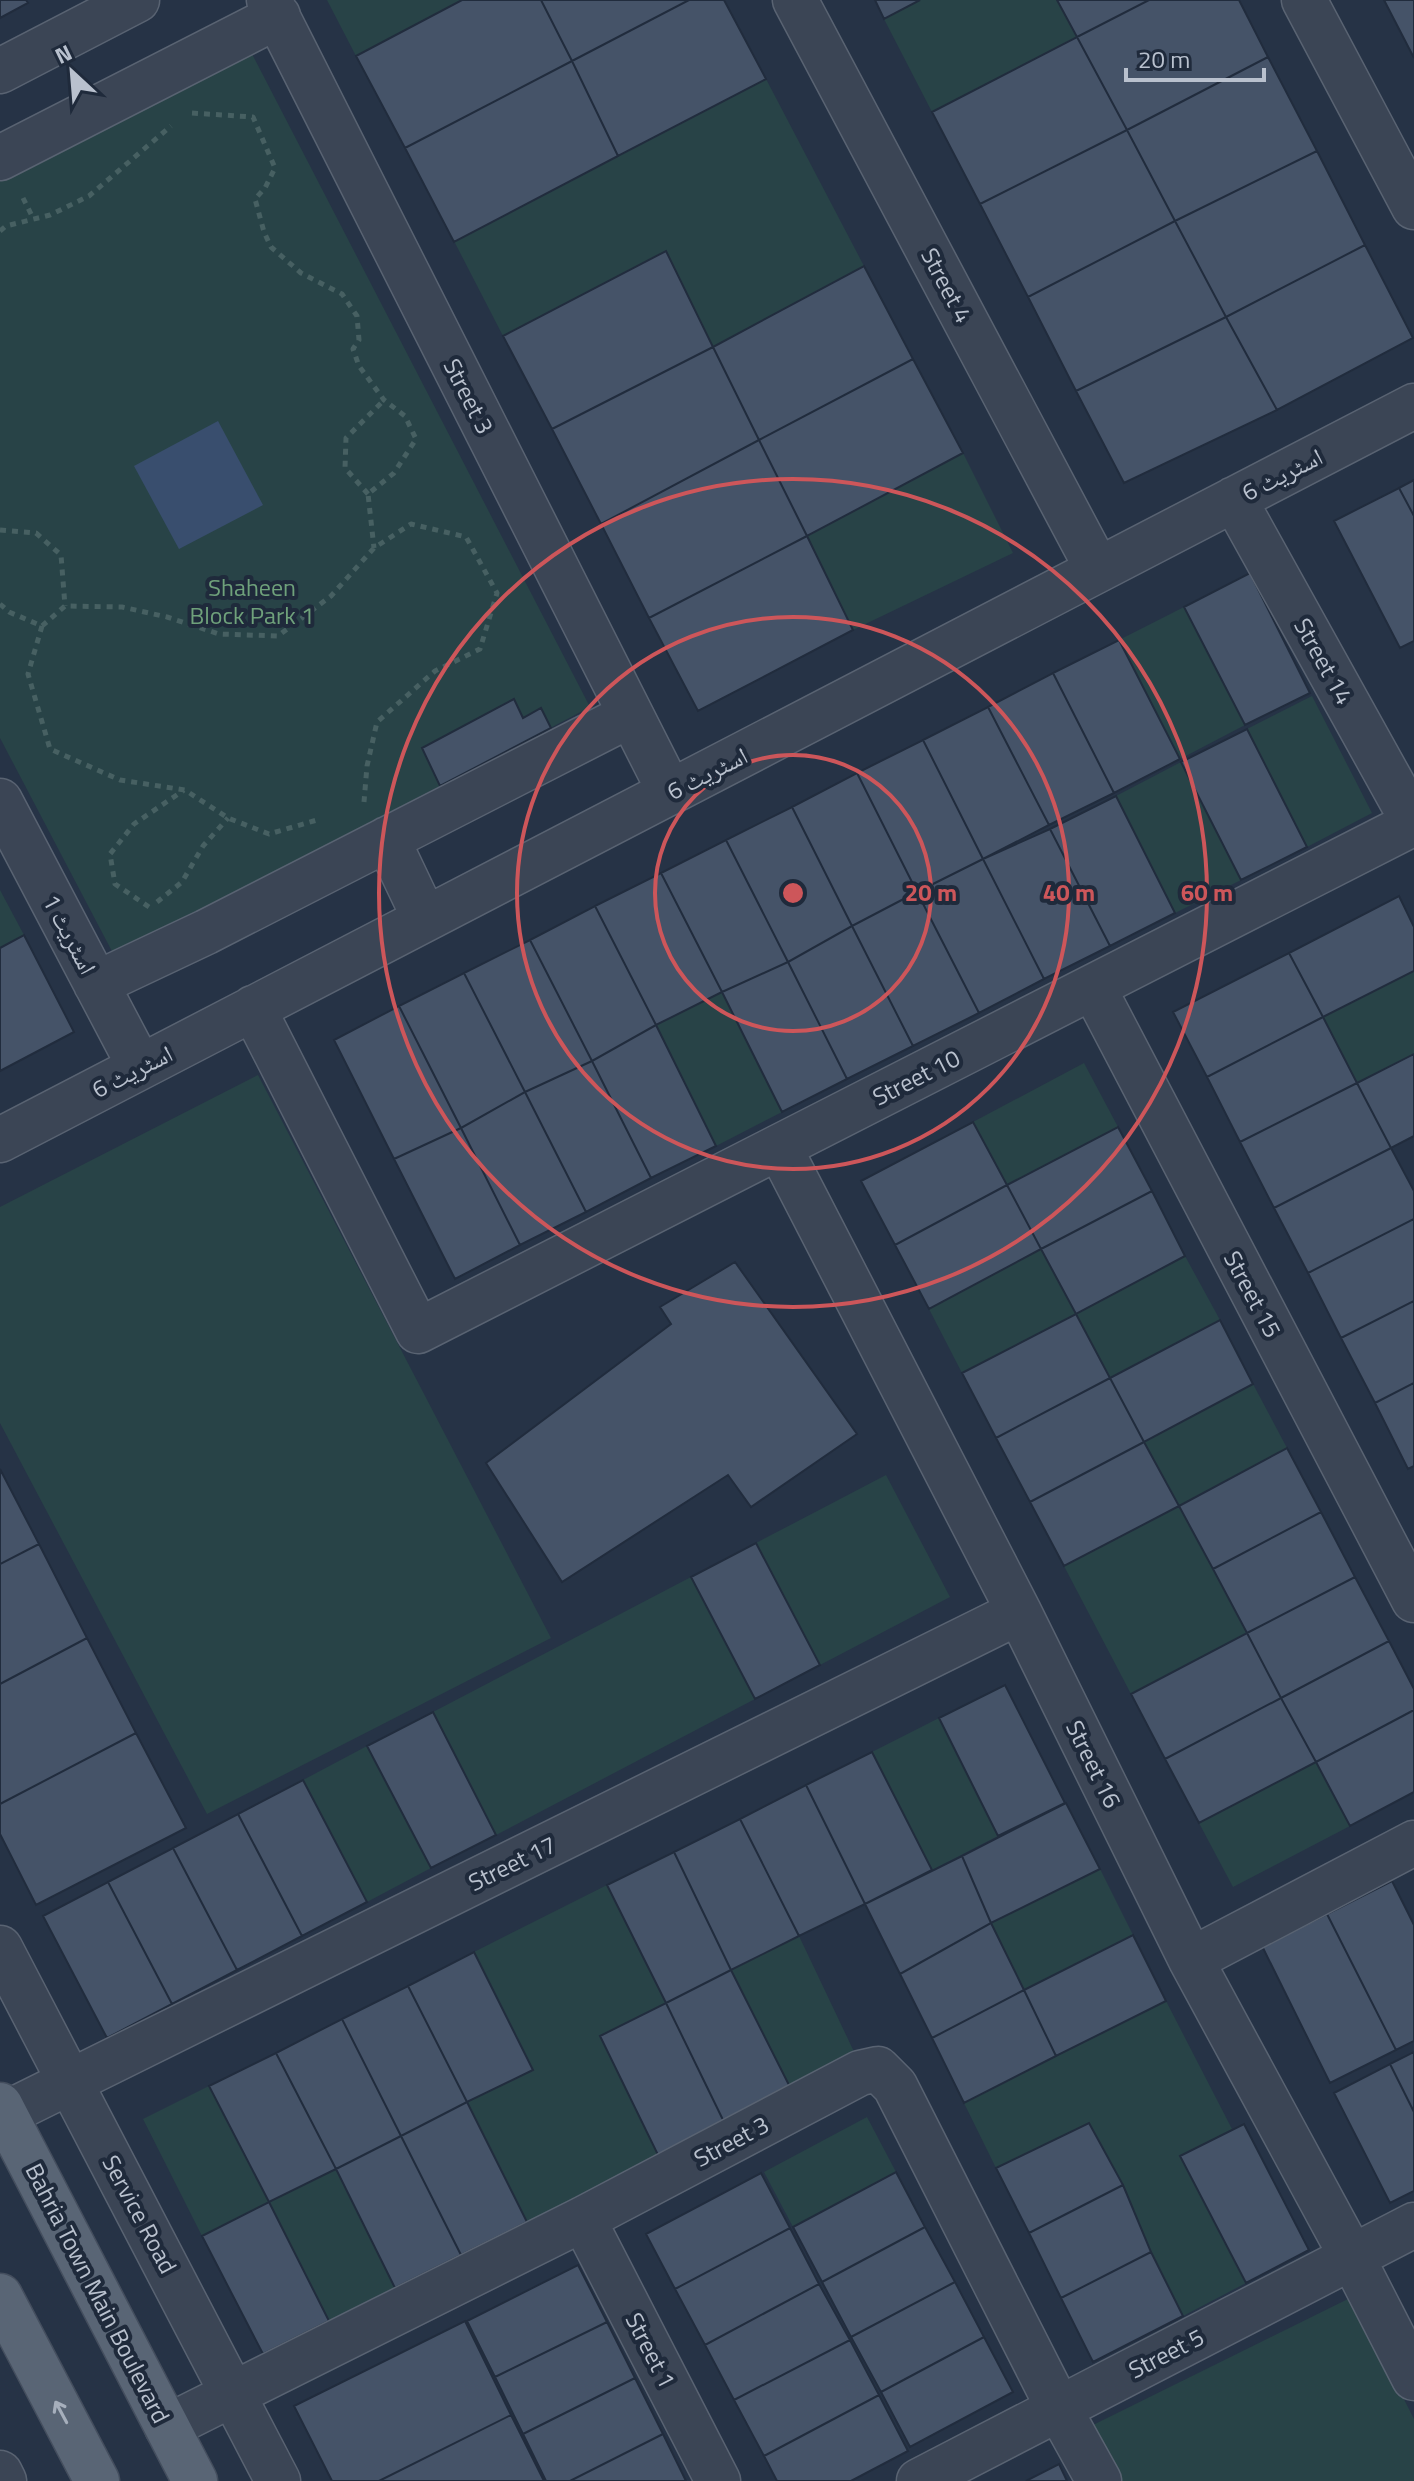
<svg xmlns="http://www.w3.org/2000/svg" width="1414" height="2481" viewBox="0 0 1414 2481" font-family="'Titillium Web','Noto Naskh Arabic',sans-serif">
	<style>
		.green { fill: #284347 }
		.water { fill: #394e6e }
		.building { fill: #455368; stroke: #212c3d; stroke-width: 2 }
		.lines { fill: none; stroke-linecap: round; stroke-linejoin: round }
		.minor-casing { stroke: #596372; stroke-width: 47 }
		.major-casing { stroke: #444e5e; stroke-width: 47 }
		.path { stroke: #476062; stroke-width: 5; stroke-dasharray: 6 6; stroke-linecap: butt }
		.minor { stroke: #3b4555; stroke-width: 44 }
		.major { stroke: #596575; stroke-width: 44 }
		.oneway { stroke: #a6afbc }
		.ring { fill: none; stroke: #cd565a; stroke-width: 4 }
		.labels { text-anchor: middle; dominant-baseline: central; stroke-width: 8; stroke-linejoin: round; paint-order: stroke }
		.street-label { font-size: 24px; fill: #b9c1ce; stroke: #1f2a3b }
		.park-label { font-size: 24px; fill: #6fa17b; stroke: #1f2a3b }
		.centre { fill: #cd565a; stroke: #1f2a3b; stroke-width: 4 }
		.ring-label { font-size: 24px; text-anchor: middle; font-weight: bold; fill: #cd565a; stroke: #1f2a3b; stroke-width: 8; stroke-linejoin: round; paint-order: stroke }
	</style>
	<rect width="100%" height="100%" fill="#263346"/>
	<path class="green" d="M327 0H462L356 56Z
		M920 0H1057L1077 37 932 112 884 19Z
		M251 52 590 707 115 957 0 738V178Z
		M766 79 864 266 713 347 665 252 503 336 454 241Z
		M963 453 1013 553 853 630 807 536Z
		M1184 607 1245 725 1180 759 1119 640Z
		M1312 696 1372 813 1307 847 1247 729Z
		M1181 762 1241 880 1175 913 1116 796Z
		M0 890 24 935 0 948Z
		M1414 971V1054L1357 1083 1323 1017Z
		M722 992 782 1112 716 1146 656 1025Z
		M1084 1063 1118 1127 1007 1185 973 1122Z
		M258 1075 551 1638 207 1814 0 1423V1207Z
		M1041 1249 1076 1313 1185 1256 1220 1320 1110 1378 1075 1314 962 1373 929 1309Z
		M1253 1384 1287 1448 1179 1506 1247 1633 1131 1694 1064 1566 1178 1506 1144 1442Z
		M886 1475 950 1597 820 1665 756 1543Z
		M691 1577 755 1699 496 1835 433 1712Z
		M939 1718 998 1836 932 1870 872 1752Z
		M367 1746 431 1868 367 1902 303 1780Z
		M1316 1762 1350 1826 1233 1887 1199 1823Z
		M1100 1869 1133 1935 1024 1990 991 1923Z
		M607 1885 666 2003 600 2036 659 2157 527 2222 467 2102 533 2070 474 1952Z
		M799 1936 857 2058 792 2091 731 1970Z
		M1166 2001 1232 2129 1180 2156 1246 2283 1183 2316 1151 2252 1123 2185 1089 2124 996 2168 964 2103Z
		M209 2086 269 2202 336 2169 395 2288 329 2321 269 2203 202 2236 143 2119Z
		M867 2117 896 2172 793 2227 764 2172Z
		M1352 2297 1414 2419V2481H1120L1091 2426Z"/>
	<path class="water" d="M218 421 263 505 179 549 134 466Z"/>
	<path class="building" d="M0 0H26L28 3 0 18Z
		M462 0H541L572 61 405 148 356 56Z
		M541 0H689L572 61Z
		M689 0H724L766 79 618 156 572 61Z
		M875 0H920L884 19Z
		M1057 0H1149L1077 37Z
		M1149 0H1239L1268 57 1127 130 1077 37Z
		M1384 0H1414V58Z
		M1077 37 1127 130 980 204 932 112Z
		M1268 57 1317 151 1175 221 1127 130Z
		M572 61 618 156 454 242 405 148Z
		M1127 130 1175 221 1028 297 980 204Z
		M1317 151 1365 245 1226 317 1175 221Z
		M1175 221 1226 317 1076 391 1028 297Z
		M1365 245 1413 338 1277 410 1226 317Z
		M666 251 713 347 552 429 503 336Z
		M864 266 913 359 759 440 713 347Z
		M1226 317 1277 410 1124 483 1076 391Z
		M713 347 759 440 601 524 552 429Z
		M913 359 963 453 807 536 759 440Z
		M759 440 807 536 649 618 601 524Z
		M1414 480V516L1399 488Z
		M1399 488 1414 516V641L1400 648 1334 521Z
		M807 536 853 630 698 711 649 618Z
		M1250 573 1310 693 1245 725 1184 607Z
		M1119 640 1180 759 1114 793 1053 673Z
		M1053 673 1114 793 1049 825 988 707Z
		M514 699 523 718 541 708 551 728 440 786 422 748Z
		M988 707 1049 825 983 859 923 740Z
		M1247 729 1307 847 1241 880 1181 762Z
		M923 740 983 859 917 892 857 773Z
		M857 773 917 892 852 926 792 807Z
		M1116 796 1175 913 1110 946 1050 829Z
		M792 807 852 926 788 962 726 840Z
		M1050 829 1110 946 1044 979 983 859Z
		M726 840 788 962 722 992 661 873Z
		M983 859 1044 979 979 1013 917 892Z
		M661 873 722 992 656 1025 595 906Z
		M917 892 979 1013 913 1046 852 926Z
		M1399 896 1414 927V971L1323 1017 1289 953Z
		M595 906 656 1025 592 1061 530 940Z
		M852 926 913 1046 847 1079 788 962Z
		M24 935 74 1032 0 1071V948Z
		M530 940 592 1061 525 1092 464 973Z
		M1289 953 1323 1017 1207 1077 1173 1012Z
		M788 962 847 1079 782 1112 722 992Z
		M464 973 525 1092 461 1128 399 1006Z
		M399 1006 461 1128 394 1159 334 1040Z
		M1323 1017 1357 1083 1240 1142 1207 1077Z
		M656 1025 716 1146 651 1178 592 1061Z
		M1414 1054V1136L1391 1148 1357 1083Z
		M592 1061 651 1178 586 1212 525 1092Z
		M1357 1083 1391 1148 1274 1208 1240 1142Z
		M525 1092 586 1212 520 1245 461 1128Z
		M973 1122 1007 1185 895 1245 861 1181Z
		M1118 1127 1152 1191 1041 1249 1007 1185Z
		M461 1128 520 1245 455 1279 394 1159Z
		M1391 1148 1414 1191V1219L1308 1273 1274 1208Z
		M1007 1185 1041 1249 929 1309 895 1245Z
		M1152 1191 1185 1256 1076 1314 1041 1249Z
		M1414 1219V1301L1341 1338 1308 1273Z
		M735 1262 857 1434 751 1507 728 1475 562 1582 486 1463 671 1324 660 1307Z
		M1414 1301V1383L1375 1403 1341 1338Z
		M1076 1314 1110 1378 996 1438 962 1373Z
		M1220 1320 1253 1384 1144 1442 1110 1378Z
		M1110 1378 1144 1442 1030 1502 996 1438Z
		M1414 1383V1466L1408 1469 1375 1403Z
		M1144 1442 1179 1506 1064 1566 1030 1502Z
		M1287 1448 1321 1512 1213 1569 1179 1506Z
		M0 1469 39 1544 0 1564Z
		M1321 1512 1355 1577 1247 1633 1213 1569Z
		M756 1543 820 1665 755 1699 691 1577Z
		M39 1544 87 1638 0 1684V1564Z
		M1355 1577 1389 1641 1281 1698 1247 1633Z
		M1247 1633 1281 1698 1165 1759 1131 1694Z
		M87 1638 136 1733 0 1804V1684Z
		M1389 1641 1414 1689V1710L1316 1762 1281 1698Z
		M1005 1685 1065 1803 998 1836 939 1718Z
		M1281 1698 1316 1762 1199 1823 1165 1759Z
		M1414 1710V1792L1350 1826 1316 1762Z
		M433 1712 496 1835 431 1868 367 1746Z
		M136 1733 186 1828 36 1905 0 1834V1804Z
		M872 1752 932 1870 865 1904 806 1785Z
		M303 1780 367 1902 302 1936 238 1814Z
		M806 1785 865 1904 799 1936 740 1819Z
		M1066 1803 1100 1869 991 1923 962 1856Z
		M238 1814 302 1936 237 1970 173 1848Z
		M740 1819 799 1936 731 1970 674 1852Z
		M173 1848 237 1970 172 2004 108 1882Z
		M674 1852 731 1970 666 2003 607 1885Z
		M962 1856 991 1923 900 1974 865 1904Z
		M1392 1881 1414 1925V2041L1396 2050 1327 1914Z
		M108 1882 172 2004 107 2038 43 1916Z
		M1327 1914 1396 2050 1330 2083 1262 1946Z
		M991 1923 1024 1990 932 2038 900 1974Z
		M1133 1935 1166 2001 1056 2056 1024 1990Z
		M474 1952 533 2070 467 2102 408 1986Z
		M731 1970 792 2091 725 2124 666 2003Z
		M408 1986 467 2102 401 2136 342 2019Z
		M1024 1990 1056 2056 964 2103 932 2038Z
		M666 2003 725 2124 659 2157 600 2036Z
		M342 2019 401 2136 336 2169 276 2053Z
		M1414 2052V2112L1390 2064Z
		M276 2053 336 2169 269 2202 209 2086Z
		M1390 2064 1414 2112V2191L1390 2203 1334 2093Z
		M467 2102 527 2222 461 2255 401 2136Z
		M1089 2123 1123 2185 1029 2233 996 2168Z
		M1244 2124 1309 2250 1246 2283 1180 2156Z
		M401 2136 461 2255 395 2288 336 2169Z
		M896 2172 925 2227 822 2282 793 2227Z
		M761 2173 790 2228 675 2289 646 2234Z
		M1123 2185 1151 2252 1061 2298 1029 2233Z
		M269 2202 329 2321 263 2354 202 2236Z
		M925 2227 955 2282 851 2337 822 2282Z
		M790 2228 819 2284 705 2345 675 2289Z
		M1151 2252 1183 2316 1093 2362 1061 2298Z
		M578 2265 607 2322 495 2377 467 2321Z
		M955 2282 984 2337 881 2392 851 2337Z
		M819 2284 850 2340 734 2400 705 2345Z
		M465 2321 511 2415 379 2481H332L294 2406Z
		M607 2322 635 2378 523 2434 495 2377Z
		M984 2337 1013 2392 910 2447 881 2392Z
		M850 2340 879 2395 764 2456 734 2400Z
		M635 2378 663 2434 570 2481H546L523 2434Z
		M879 2395 908 2451 851 2481H777L764 2456Z
		M511 2415 544 2481H379Z
		M663 2434 686 2481H570Z
		M1059 2464 1067 2481H1026Z"/>
	<g class="lines">
		<g class="minor-casing">
			<path id="minor" d="M269 0 670 792
				M795 0 1098 570
				M1304 0 1414 207
				M0 71 137 0
				M0 158 278 16
				M1234 499 1414 823
				M0 801 140 1067
				M387 839 425 919
				M96 984 206 932 630 715
				M1093 987 1414 1600
				M253 1008 418 1331 1414 823
				M0 1140 1414 406
				M779 1147 1019 1612 1191 1960 1352 2257 1414 2378
				M0 1948 278 2481
				M1191 1960 1414 1843
				M5 2114 1019 1612
				M583 2219 718 2481
				M167 2427 583 2219 860 2073 878 2069 895 2086 1059 2409 1099 2481
				M0 2473 4 2481
				M919 2481 1414 2225"/>
		</g>
		<g class="major-casing">
			<path id="major" d="M0 2105 195 2481
				M0 2296 97 2481"/>
		</g>
		<path class="path" d="M192 113 253 117 275 168 265 188 255 199 264 232 271 247 301 273 342 294 357 316 359 340 353 349 359 366 384 400 405 416 416 439 394 473 368 494 374 548
			M23 198 33 218
			M0 231 6 226 50 215 89 196 171 126
			M368 494 345 468 346 438 384 400
			M0 530 36 533 61 555 65 606
			M0 604 9 612 42 626 65 606 122 607 167 617 219 634 278 636 331 596 374 548 411 524 466 537 497 593 480 649 435 671 377 722 367 766 364 802
			M42 626 28 674 50 749 120 780 185 790 228 818 269 834 317 820
			M157 902 182 882 203 846 228 818
			M149 907 115 884 110 854 134 824 184 790"/>
		<use href="#minor" class="minor"/>
		<use href="#major" class="major"/>
	</g>
	<defs><path id="oneway-shaft" d="M-6 0H5M1.5-3L5.5 0L1.5 3" fill="none" stroke-width="1.6" stroke-linecap="round" stroke-linejoin="round" transform="scale(2)"/></defs>
	<use class="oneway" href="#oneway-shaft" transform="translate(61 2412) rotate(-118)"/>
	<g class="ring">
		<circle cx="793" cy="893" r="138"/>
		<circle cx="793" cy="893" r="276"/>
		<circle cx="793" cy="893" r="414"/>
	</g>
	<g class="labels">
		<g class="street-label">
			<text transform="translate(947 285) rotate(62)">Street 4</text>
			<text transform="translate(469 396) rotate(63)">Street 3</text>
			<text transform="translate(1282 474) rotate(-27)">اسٹریٹ 6</text>
			<text transform="translate(1324 661) rotate(61)">Street 14</text>
			<text transform="translate(707 773) rotate(-27)">اسٹریٹ 6</text>
			<text transform="translate(70 934) rotate(62)">اسٹریٹ 1</text>
			<text transform="translate(132 1071) rotate(-27)">اسٹریٹ 6</text>
			<text transform="translate(916 1077) rotate(-27)">Street 10</text>
			<text transform="translate(1253 1294) rotate(62)">Street 15</text>
			<text transform="translate(1094 1764) rotate(64)">Street 16</text>
			<text transform="translate(512 1863) rotate(-26)">Street 17</text>
			<text transform="translate(731 2141) rotate(-28)">Street 3</text>
			<text transform="translate(140 2214) rotate(62)">Service Road</text>
			<text transform="translate(98 2293) rotate(63)">Bahria Town Main Boulevard</text>
			<text transform="translate(651 2350) rotate(63)">Street 1</text>
			<text transform="translate(1166 2353) rotate(-27)">Street 5</text>
		</g>
		<g class="park-label">
			<text x="252" y="587">Shaheen<tspan x="252" dy="28">Block Park 1</tspan></text>
		</g>
	</g>
	<circle cx="793" cy="893" r="12" class="centre"/>
	<g class="ring-label">
		<text x="931" y="901">20 m</text>
		<text x="1069" y="901">40 m</text>
		<text x="1207" y="901">60 m</text>
	</g>
	<g transform="translate(72 72) rotate(334)" stroke="#1f2a3b" stroke-width="6" paint-order="stroke">
	<path d="M0-6L14 30L0 20L-14 30Z" fill="#b9c1ce"/>
	<text y="-12" font-size="22" font-weight="bold" text-anchor="middle" fill="#b9c1ce">N</text>
	</g>
	<path d="M1126 68v12h138v-12" fill="none" stroke="#b9c1ce" stroke-width="4"/>
	<text x="1138" y="68" font-size="24" fill="#b9c1ce" stroke="#1f2a3b" stroke-width="6" paint-order="stroke">20 m</text>
</svg>
